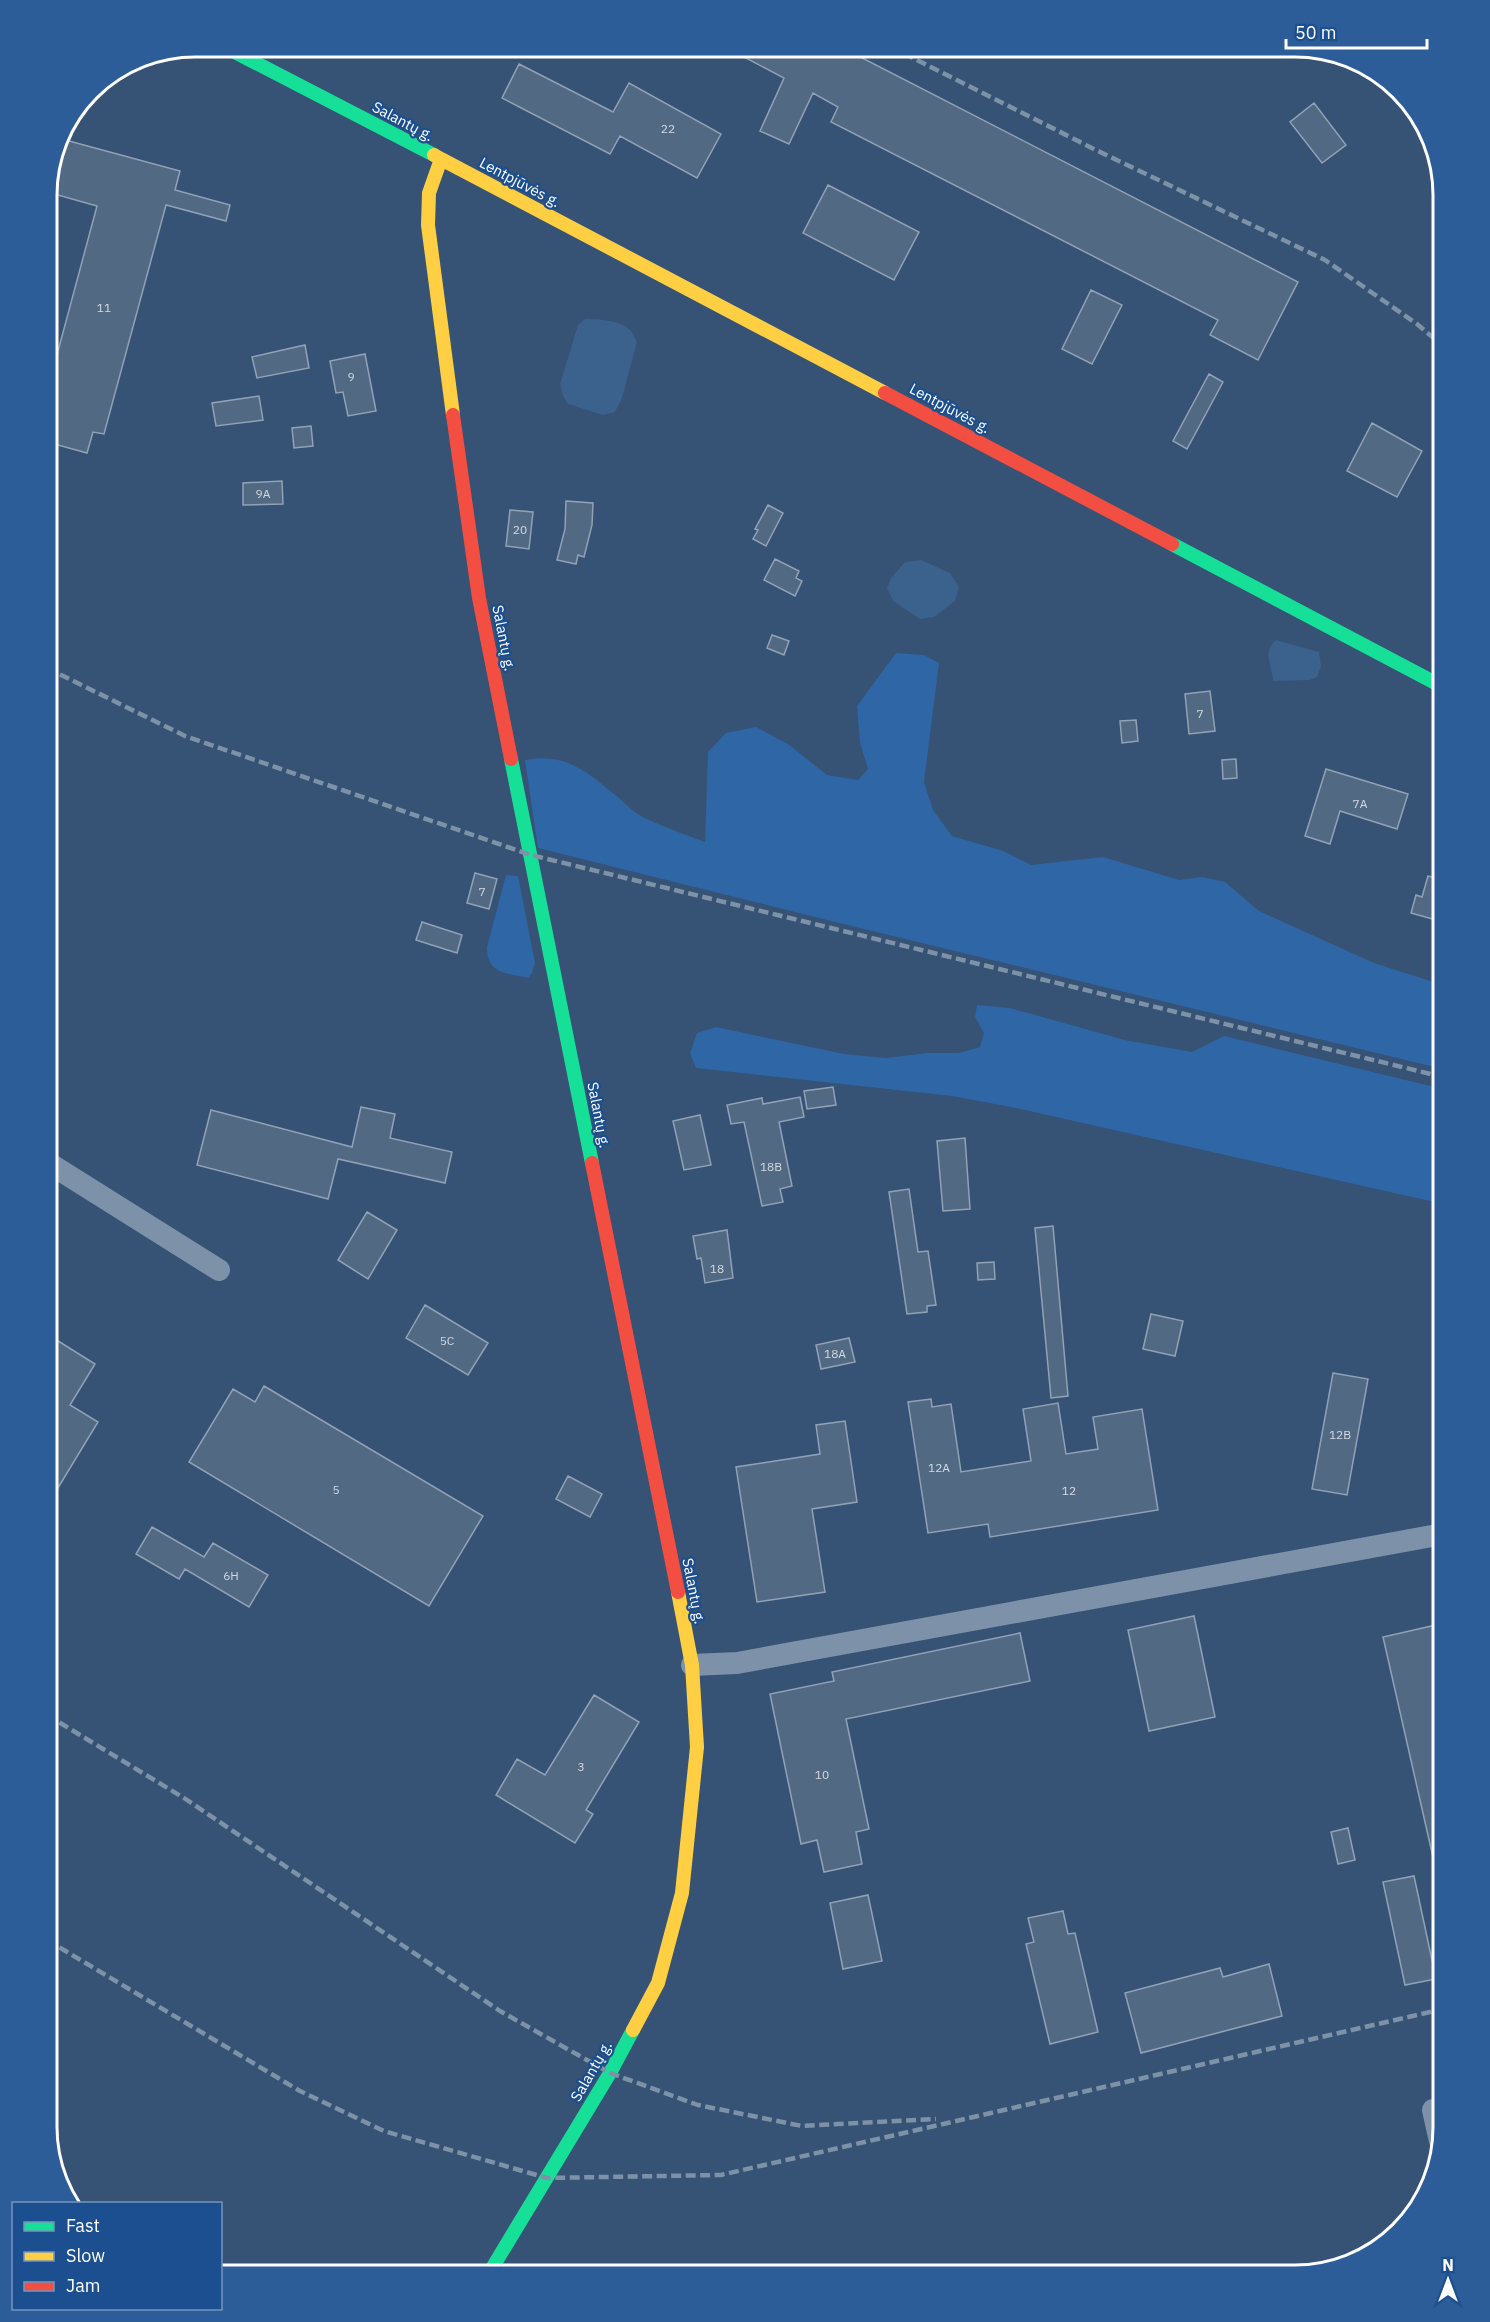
<svg xmlns="http://www.w3.org/2000/svg" width="1490" height="2322" viewBox="0 0 1490 2322" font-family="'IBM Plex Sans',sans-serif">
	<style>
		.green { fill: #2f66a5 }
		.water { fill: #3b618d }
		.building { fill: #526984; stroke: #92a2b6; stroke-width: 1.5 }
		.lines { fill: none; stroke-linecap: round; stroke-linejoin: round }
		.street { stroke: #7d92a8; stroke-width: 22 }
		.fast { stroke: #16e098; stroke-width: 14 }
		.slow { stroke: #ffcf43; stroke-width: 14 }
		.jam { stroke: #f24e42; stroke-width: 14 }
		.rail { stroke: #7e92a7; stroke-width: 4.5; stroke-dasharray: 10 4.5; stroke-linecap: butt }
		.labels { text-anchor: middle; dominant-baseline: central; stroke-width: 4.5; stroke-linejoin: round; paint-order: stroke }
		.number-label { font-size: 12px; fill: #d4dae0 }
		.street-label { font-size: 15px; fill: #fff; stroke: #1b4f8f }
		.rim { fill: none; stroke: #fff; stroke-width: 3 }
	</style>
	<rect width="100%" height="100%" fill="#365274"/>
	<path class="green" d="M896 653 924 655 939 663 924 782 933 810 952 836 1003 851 1031 865 1103 857 1179 880 1202 877 1225 882 1259 911 1374 963 1443 985V1069L831 921 538 848 525 760C567 752 588 773 619 798 626 804 633 812 641 816 661 826 684 834 705 842L708 752 726 733 756 727 788 744 827 775 858 780 868 769 860 743 857 706Z
		M506 875 518 876 535 963 532 973 528 978C506 973 487 974 487 947Z
		M977 1005 1010 1008 1125 1040 1192 1052 1224 1036 1443 1089V1204L1016 1108 952 1096 696 1068 690 1053 697 1033 716 1027 844 1054 886 1058 927 1053H959L980 1047 984 1033 975 1017Z"/>
	<path class="water" d="M585 319C597 319 620 320 629 329 633 332 635 338 637 342L622 398 615 412 603 415 568 404 563 396 560 384 578 325Z
		M921 560 950 573 959 587 955 601 934 617 920 619 893 601 887 588 891 578 905 562Z
		M1276 640 1319 652 1321 666 1317 677 1310 680 1273 681C1272 665 1262 652 1276 640Z"/>
	<path class="building" d="M725 47H841L1298 282 1258 360 1210 335 1218 320 831 122 838 107 813 93 789 144 760 131 784 78Z
		M519 64 613 112 629 83 721 134 697 178 620 136 610 154 502 98Z
		M1314 103 1346 145 1322 163 1290 122Z
		M58 138 180 171 175 190 230 205 226 221 166 205 104 434 93 432 87 453 47 442V392L97 206 47 192Z
		M828 185 919 232 894 280 803 233Z
		M1091 290 1122 305 1092 364 1062 349Z
		M305 345 309 368 257 378 252 357Z
		M365 354 376 411 348 416 343 392 336 393 330 361Z
		M1209 374 1223 382 1187 449 1173 441Z
		M259 396 263 420 216 426 212 403Z
		M1372 423 1422 451 1397 497 1347 471Z
		M311 426 313 446 294 448 292 428Z
		M282 481 283 504 243 505V483Z
		M566 501 593 503 592 525 584 557 578 555 576 564 557 560 565 529Z
		M768 505 783 513 766 546 753 539 758 530 755 529Z
		M510 510 533 512 529 549 506 546Z
		M775 559 799 571 796 578 802 581 795 596 764 580Z
		M772 635 789 641 784 655 767 648Z
		M1210 691 1215 731 1189 734 1185 694Z
		M1136 720 1138 741 1122 743 1120 721Z
		M1236 759 1237 778 1223 779 1222 760Z
		M1326 769 1408 794 1397 829 1340 811 1330 844 1305 836Z
		M475 873 497 879 489 909 467 903Z
		M1428 876 1443 880V922L1411 913 1416 895 1422 897Z
		M422 922 462 935 457 953 416 940Z
		M833 1087 836 1105 807 1109 804 1091Z
		M800 1097 804 1117 779 1122 792 1186 780 1189 783 1202 762 1206 744 1122 731 1124 727 1105 762 1098 763 1104Z
		M361 1107 395 1114 390 1138 452 1152 445 1183 338 1159 328 1199 197 1165 211 1110 352 1147Z
		M700 1115 711 1165 684 1170 673 1121Z
		M965 1138 970 1209 943 1211 937 1141Z
		M909 1189 918 1252 928 1251 936 1305 927 1306V1312L907 1314 889 1192Z
		M367 1212 397 1230 368 1279 338 1260Z
		M1053 1226 1068 1396 1051 1398 1035 1228Z
		M727 1230 733 1278 705 1283 701 1258 697 1259 693 1236Z
		M994 1262 995 1279 978 1280 977 1263Z
		M425 1305 488 1343 468 1375 406 1338Z
		M1151 1314 1183 1321 1175 1356 1143 1349Z
		M47 1334 95 1364 70 1405 98 1422 47 1506Z
		M849 1338 855 1362 821 1369 816 1345Z
		M1333 1373 1368 1379 1347 1495 1312 1489Z
		M264 1386 483 1516 429 1606 189 1462 233 1389 255 1402Z
		M931 1399 932 1407 951 1404 961 1472 1031 1461 1023 1409 1058 1403 1066 1454 1098 1449 1093 1417 1142 1409 1158 1510 990 1537 988 1524 928 1533 908 1402Z
		M845 1421 857 1502 812 1509 825 1592 757 1602 736 1467 820 1454 816 1425Z
		M568 1476 602 1494 590 1517 556 1499Z
		M152 1527 204 1557 213 1543 268 1575 249 1607 185 1569 179 1579 136 1554Z
		M1194 1616 1215 1717 1149 1731 1128 1630Z
		M1436 1625 1443 1656V1874L1437 1875 1383 1637Z
		M1020 1633 1030 1681 846 1719 869 1829 856 1832 862 1864 824 1872 817 1840 801 1844 770 1694 834 1681 832 1672Z
		M594 1695 639 1722 586 1810 593 1814 575 1843 496 1795 517 1759 545 1775Z
		M1348 1828 1355 1860 1338 1864 1331 1832Z
		M1414 1876 1436 1979 1405 1985 1383 1882Z
		M868 1895 882 1961 843 1969 830 1903Z
		M1063 1911 1068 1934 1075 1933 1098 2032 1050 2044 1026 1944 1034 1942 1028 1918Z
		M1269 1964 1282 2016 1141 2053 1125 1993 1220 1968 1223 1977Z"/>
	<g class="lines">
		<path class="street" d="M47 1162 219 1270
			M692 1665 737 1663 1443 1534
			M1433 2110 1440 2141"/>
		<path class="fast" d="M225 47 434 155
			M1172 544 1443 687
			M511 759 592 1163
			M488 2275 610 2073 633 2030"/>
		<path class="slow" d="M434 155 441 159 429 193 428 225 453 415
			M441 159 885 393
			M633 2030 658 1983 682 1893 697 1747 692 1665 678 1592"/>
		<path class="jam" d="M885 393 1172 544
			M453 415 479 598 511 759
			M592 1163 678 1592"/>
		<path class="rail" d="M891 47 1096 150 1325 260 1417 324 1443 346
			M47 668 185 736 531 855 1443 1077
			M47 1715 184 1798 500 2011 610 2073 698 2105 802 2126 936 2119
			M47 1940 300 2091 384 2131 547 2178 721 2175 1443 2009"/>
	</g>
	<g class="labels">
		<g class="number-label">
			<text x="668" y="128">22</text>
			<text x="104" y="307">11</text>
			<text x="351" y="376">9</text>
			<text x="263" y="493">9A</text>
			<text x="520" y="529">20</text>
			<text x="1200" y="713">7</text>
			<text x="1360" y="803">7A</text>
			<text x="482" y="891">7</text>
			<text x="771" y="1166">18B</text>
			<text x="717" y="1268">18</text>
			<text x="447" y="1340">5C</text>
			<text x="835" y="1353">18A</text>
			<text x="1340" y="1434">12B</text>
			<text x="939" y="1467">12A</text>
			<text x="336" y="1489">5</text>
			<text x="1069" y="1490">12</text>
			<text x="231" y="1575">6H</text>
			<text x="581" y="1766">3</text>
			<text x="822" y="1774">10</text>
		</g>
		<g class="street-label">
			<text transform="translate(403 121) rotate(28)">Salantų g.</text>
			<text transform="translate(520 182) rotate(28)">Lentpjūvės g.</text>
			<text transform="translate(950 408) rotate(28)">Lentpjūvės g.</text>
			<text transform="translate(504 638) rotate(79)">Salantų g.</text>
			<text transform="translate(599 1115) rotate(79)">Salantų g.</text>
			<text transform="translate(694 1591) rotate(79)">Salantų g.</text>
			<text transform="translate(591 2071) rotate(-60)">Salantų g.</text>
		</g>
	</g>
	<path d="M0 0H1490V2322H0ZM195 57H1295A138 138 0 0 1 1433 195V2127A138 138 0 0 1 1295 2265H195A138 138 0 0 1 57 2127V195A138 138 0 0 1 195 57Z" fill="#2d5d98" fill-rule="evenodd"/>
	<path class="rim" d="M195 57H1295A138 138 0 0 1 1433 195V2127A138 138 0 0 1 1295 2265H195A138 138 0 0 1 57 2127V195A138 138 0 0 1 195 57Z"/>
	<rect x="12" y="2202" width="210" height="108" fill="#1b4f8f" stroke="#7695bc" stroke-width="1.5"/>
	<rect x="24" y="2222" width="30" height="9" fill="#16e098" stroke="#7695bc" stroke-width="1.5"/>
	<text x="66" y="2232" font-size="18" fill="#ffffff">Fast</text>
	<rect x="24" y="2252" width="30" height="9" fill="#ffcf43" stroke="#7695bc" stroke-width="1.5"/>
	<text x="66" y="2262" font-size="18" fill="#ffffff">Slow</text>
	<rect x="24" y="2282" width="30" height="9" fill="#f24e42" stroke="#7695bc" stroke-width="1.5"/>
	<text x="66" y="2292" font-size="18" fill="#ffffff">Jam</text>
	<g transform="translate(1448 2280)" stroke="#1b4f8f" stroke-width="4.5" paint-order="stroke">
	<path d="M0-4.5L10 22L0 15L-10 22Z" fill="#ffffff"/>
	<text y="-9" font-size="16" font-weight="bold" text-anchor="middle" fill="#ffffff">N</text>
	</g>
	<path d="M1286 39v9h141v-9" fill="none" stroke="#ffffff" stroke-width="3"/>
	<text x="1295" y="39" font-size="18" fill="#ffffff" stroke="#1b4f8f" stroke-width="4.5" paint-order="stroke">50 m</text>
</svg>
